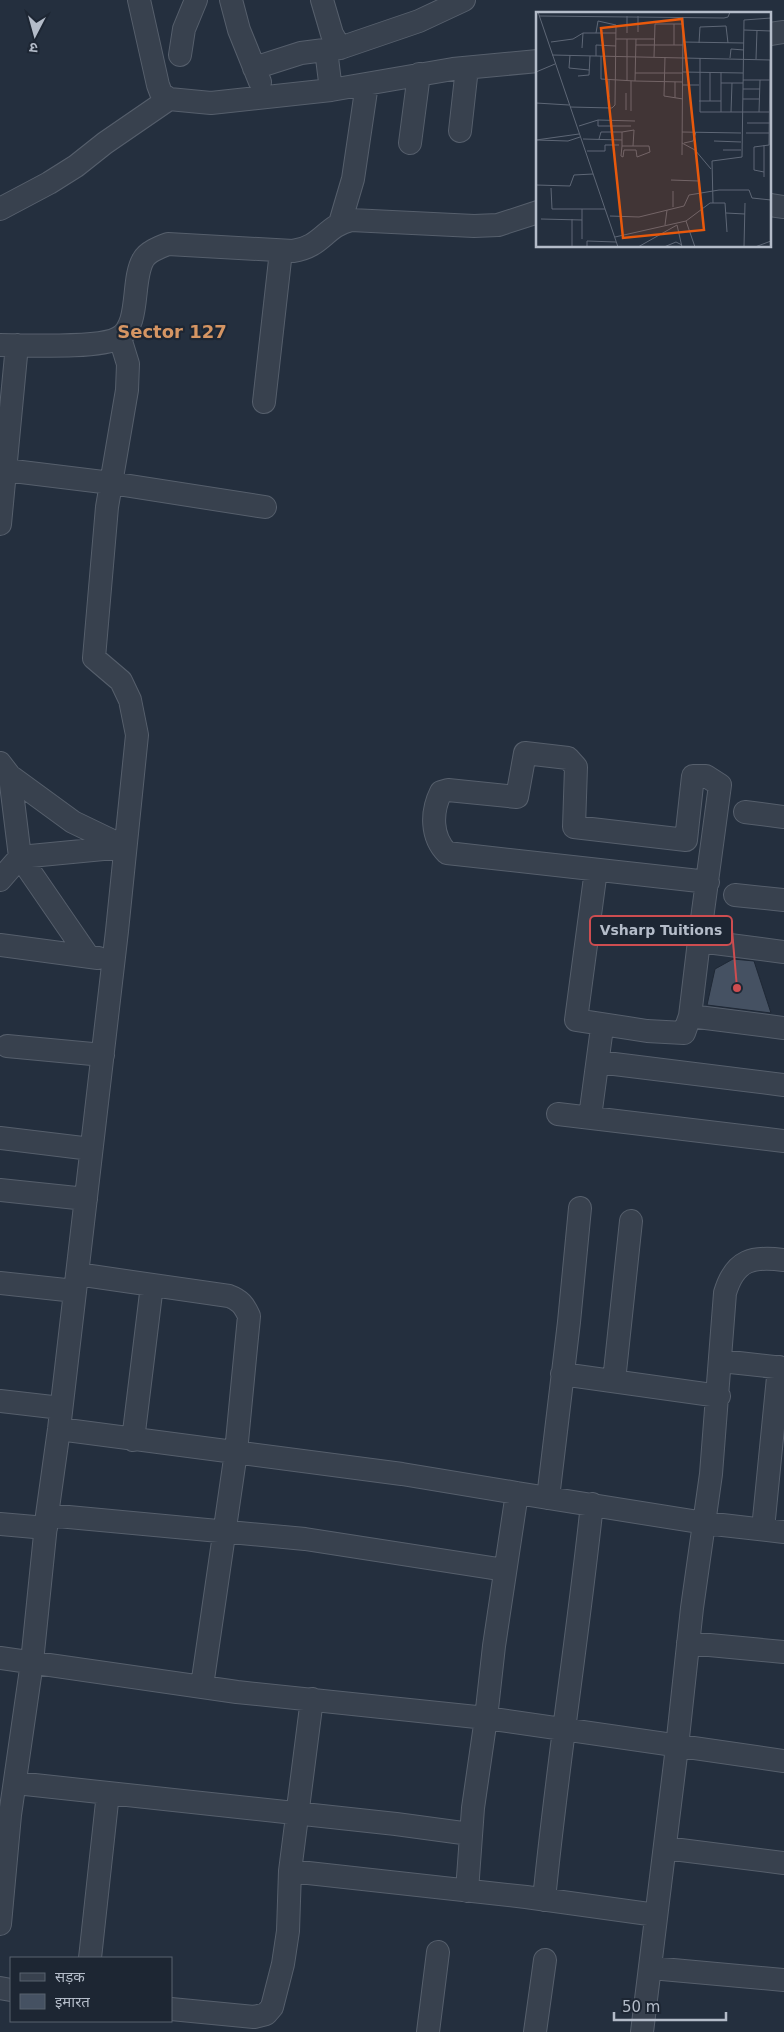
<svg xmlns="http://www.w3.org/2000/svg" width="784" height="2032" viewBox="0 0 784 2032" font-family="'DejaVu Sans','Noto Sans Devanagari',sans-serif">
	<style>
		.building { fill: #455162; stroke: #1f2835 }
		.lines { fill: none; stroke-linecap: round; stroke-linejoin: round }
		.minor-casing { stroke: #565f6c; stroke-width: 24 }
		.minor { stroke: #38414e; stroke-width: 22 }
		.labels { text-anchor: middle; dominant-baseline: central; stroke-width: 4.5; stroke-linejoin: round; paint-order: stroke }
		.district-label { font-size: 18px; font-weight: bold; fill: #d59563; stroke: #1d2633 }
		.inset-road { fill: none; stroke: #5e6776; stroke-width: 1 }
		.view { fill: #e8590c; fill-opacity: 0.15; stroke: #e8590c; stroke-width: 2.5 }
		.inset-edge { fill: none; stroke: #b4bcc9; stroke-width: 2.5 }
		.leader { fill: none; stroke: #ce4d50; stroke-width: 2 }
		.callout-dot { fill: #ce4d50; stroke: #1d2633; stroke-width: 2 }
		.callout { fill: #1d2633; stroke: #ce4d50; stroke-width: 2 }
		.callout-label { font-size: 14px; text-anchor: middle; font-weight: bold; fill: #b4bcc9 }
	</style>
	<rect width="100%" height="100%" fill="#242f3e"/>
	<path class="building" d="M733 959 754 961 771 1013 707 1005 715 969Z"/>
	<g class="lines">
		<g class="minor-casing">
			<path id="minor" d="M139 0 158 85 161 93 169 99 211 103 331 90 453 69 538 61
				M231 0 239 30 260 82
				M322 0 332 34 340 48
				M770 34 784 32
				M326 50 331 90
				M180 55 184 29 196 0
				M254 68 301 53 340 48 419 21 464 0
				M460 131 467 68
				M410 143 419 74
				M770 205 784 207
				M0 209 49 183 76 166 105 143 169 99
				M340 223 353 179 367 84
				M0 345C25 345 99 349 118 338 141 326 131 281 143 260 147 252 160 247 168 244L293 251C322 247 325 226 351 220L474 226 498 225 538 212
				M264 402 281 251
				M5 470 111 483 265 507
				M0 524 17 345
				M0 763 10 776 73 822 125 847
				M10 776 20 857 88 956
				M745 812 784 817
				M596 870 576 1020 647 1031 684 1033 690 1016
				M0 880 20 857 124 847
				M708 882 447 853C431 837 431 812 441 792L448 790 517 797 525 753 568 758 576 767 574 827 686 840 693 776H706L720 785 699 941 784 952
				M735 895 784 900
				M699 941 690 1016 784 1028
				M0 945 98 958
				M7 1046 103 1055
				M598 1062 784 1085
				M558 1114 784 1141
				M590 1117 601 1035
				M0 1138 91 1149
				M0 1190 86 1199
				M77 1274 229 1296C240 1300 244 1305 249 1316L236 1452 202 1686
				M0 1283 75 1291
				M721 1361 784 1368
				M562 1374 719 1396
				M614 1381 631 1221
				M0 1401 61 1408
				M59 1429 402 1474 517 1493
				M133 1440 152 1285
				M548 1498 569 1322 580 1208
				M47 1515 305 1539 505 1570
				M0 1524 46 1528
				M763 1529 779 1367
				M688 1643 784 1652
				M0 1658 237 1692 486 1718 784 1761
				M16 1783 396 1824 470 1834
				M665 1848 784 1863
				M290 1871 526 1897 656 1915
				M467 1891 473 1808 486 1718 494 1646 517 1493 705 1523 784 1532
				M544 1900C557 1767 578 1636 592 1504
				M0 1924 10 1815 32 1662 47 1515 59 1429 117 931 137 735 130 700 121 681 94 658 107 507 127 390 128 364 120 338
				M90 1958 108 1793
				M651 1968 784 1980
				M0 1988 11 1990
				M171 2009 254 2017 266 2014 272 2007 283 1964 288 1931 290 1871 312 1699
				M428 2032 438 1952
				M535 2032 545 1960
				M642 2032 677 1747 692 1608 711 1474 725 1293C735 1259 753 1256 784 1260"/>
		</g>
		<use href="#minor" class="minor"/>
	</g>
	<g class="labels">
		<g class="district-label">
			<text x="172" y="331">Sector 127</text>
		</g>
	</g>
	<g transform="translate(536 12)">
		<rect width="235" height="235" fill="#242f3e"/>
		<path class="inset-road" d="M2 0 82 235M3 4 188 6 192 5 194 0M208 18 235 19M102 20V4M91 21V4M80 27H118M15 30 37 27 47 21H80M148 30 208 31M163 31 164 15 190 14 192 31M100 33H147M138 33V12M46 36 47 21M16 43 235 48M34 43 33 56 53 58M60 44V33L80 34M65 44V67L99 69 100 27M118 45 119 12H147M129 45 128 84 147 87M164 46V100H233M194 46 195 37 208 38M220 47 221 18M0 60 19 52M147 60 207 61M99 61H147M42 64 53 63 54 44M73 68V85M91 68V27M207 68H234M99 69 147 70M185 71H207M147 73H163M207 77H224M139 86V70M207 87H223M163 89H185M174 89V60M0 91 33 93M34 95 76 96 79 93 80 13 62 9 60 21M90 98V81M95 99V69M185 100V60M195 100 196 71M223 100 224 68M62 108V114H95M211 111H235M43 114 62 108 99 109M86 120 98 118 97 134M146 120 205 121M210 121H233M43 122 0 128 32 129 44 125M47 127 86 128V134L85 144 87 145 88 138H100L101 145 114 140 113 134H86M63 127 65 120H86V128M178 129 205 130M146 131 159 138 175 157M148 131 157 129 160 120M233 133 234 48M187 138H205M51 139H69V133H83M146 143 147 5M228 160 218 158V135L233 133M228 165V133M135 168 163 169M0 173 34 174 38 163 57 162M15 176 16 197H69M177 191 176 149 206 145 208 8 235 6M137 195V179M46 197V227M190 201 209 202M74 204 103 205 148 194 153 183 183 178H213L216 186 235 188M5 207 46 208M150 209 174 191H189L191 220M129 213 131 198M141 213 146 235M79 225 150 209 159 235M36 235V207M51 235V229L80 230M102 235 141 213M128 235 140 230 146 233M208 235 209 191M219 235 235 229"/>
		<path class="view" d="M146 7 168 218 87 226 65 16Z"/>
		<rect width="235" height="235" class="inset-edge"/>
	</g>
	<path class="leader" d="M737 988L732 930"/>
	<circle class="callout-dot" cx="737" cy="988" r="5"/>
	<rect class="callout" x="590" y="916" width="142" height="29" rx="5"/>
	<g class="callout-label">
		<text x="661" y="935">Vsharp Tuitions</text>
	</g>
	<rect x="10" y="1957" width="162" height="65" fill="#1d2633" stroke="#59626f"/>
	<rect x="20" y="1973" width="25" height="8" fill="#38414e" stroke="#59626f"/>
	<text x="55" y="1982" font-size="15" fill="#b4bcc9">सड़क</text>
	<rect x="20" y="1994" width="25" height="15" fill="#455162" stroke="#59626f"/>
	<text x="55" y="2007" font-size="15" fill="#b4bcc9">इमारत</text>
	<g transform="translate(35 35) rotate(186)" stroke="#1d2633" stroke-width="4" paint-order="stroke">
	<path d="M0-4L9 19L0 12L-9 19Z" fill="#b4bcc9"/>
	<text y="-8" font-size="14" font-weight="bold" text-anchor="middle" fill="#b4bcc9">उ</text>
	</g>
	<path d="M614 2012v8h112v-8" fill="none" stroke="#b4bcc9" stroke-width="2.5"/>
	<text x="622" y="2012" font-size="15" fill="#b4bcc9" stroke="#1d2633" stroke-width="4" paint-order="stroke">50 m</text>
</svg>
